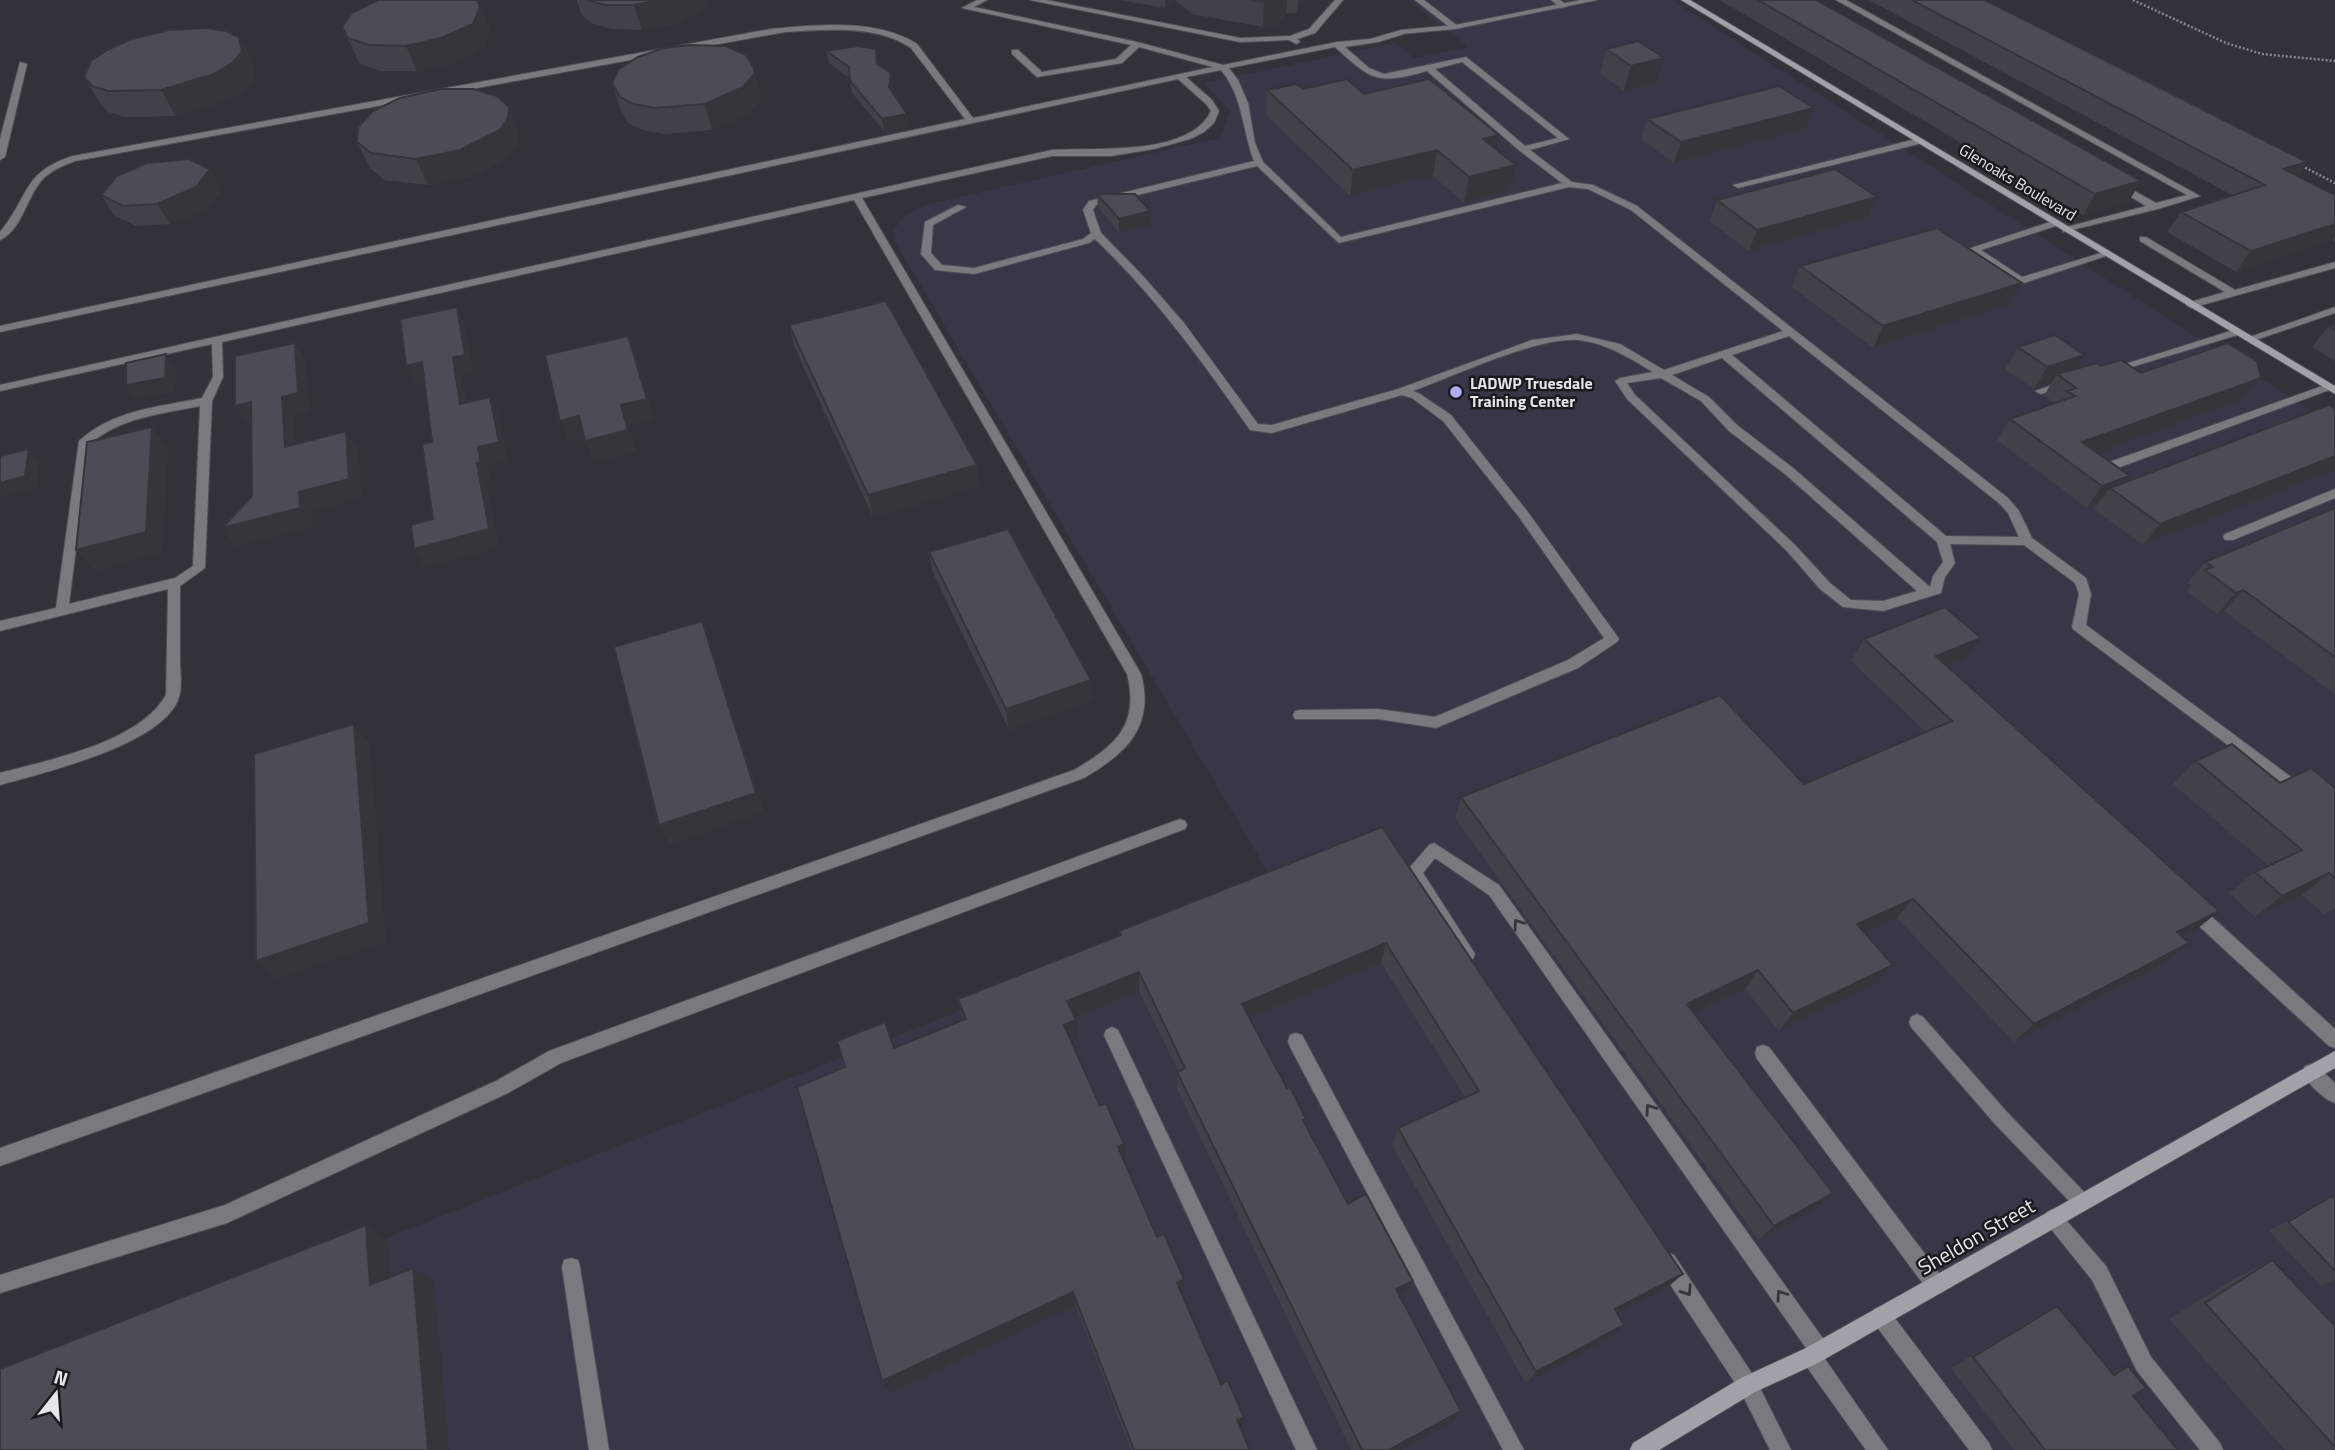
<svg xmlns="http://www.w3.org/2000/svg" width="2335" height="1450" viewBox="0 0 2335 1450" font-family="'Titillium Web',sans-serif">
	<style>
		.built { fill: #373747 }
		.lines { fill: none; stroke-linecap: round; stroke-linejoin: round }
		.lane-casing { stroke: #4f4f57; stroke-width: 2 }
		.street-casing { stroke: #4f4f57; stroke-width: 2 }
		.secondary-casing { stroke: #4f4f57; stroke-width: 2 }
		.path { stroke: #87878e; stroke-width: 2.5; stroke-dasharray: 2 2; stroke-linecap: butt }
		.lane { fill: #797a7f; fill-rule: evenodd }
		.street { fill: #797a7f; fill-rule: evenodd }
		.secondary { fill: #a1a1a9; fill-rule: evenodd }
		.wall { fill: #41414a }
		.shaded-wall { fill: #35353c }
		.building { fill: #4c4c56; stroke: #35353c; stroke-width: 2 }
		.oneway { stroke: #36373c }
		.poi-dot { fill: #aeaefa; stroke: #1a1a1f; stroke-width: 2.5 }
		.labels { text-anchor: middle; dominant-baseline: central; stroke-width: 5; stroke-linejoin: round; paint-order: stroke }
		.far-street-label { font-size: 16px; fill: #e5e5eb; stroke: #1a1a1f }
		.far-poi-label { font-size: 16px; font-weight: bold; fill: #e5e5eb; stroke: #1a1a1f; text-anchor: start }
		.near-street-label { font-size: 21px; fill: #e5e5eb; stroke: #1a1a1f }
	</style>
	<rect width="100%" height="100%" fill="#32323b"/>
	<path class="built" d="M1408 0H1672L2335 426V1450H16L22 1382 1276 886 894 240 893 231 903 217 929 204 1219 138 1230 111 1204 83 1395 43 1414 58 1468 47Z"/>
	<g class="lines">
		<g class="lane-casing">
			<path id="lane" d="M977 0H987L974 7 1137 42 1223 65 1337 42 1370 39 1401 30H1404V34L1378 42 1345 47 1369 68 1384 74 1466 57 1569 139 1530 150 1572 182 1593 185 1637 206 2008 498 2019 511 2032 538 2086 578 2091 594 2086 625 2306 788 2308 792 2306 796H2296L2074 630 2072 627 2079 594 2075 583 2024 545 1950 544 1955 563 1945 577 1941 593 1883 611 1843 607 1820 589 1787 551 1627 399 1615 381 1620 378 1653 372C1629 358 1607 343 1578 340 1537 337 1454 376 1413 391L1420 394 1451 415 1527 511 1617 636 1619 639 1617 642 1578 668 1436 728 1378 719H1295L1293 715 1295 711 1300 710 1378 709 1435 717 1568 660 1604 638 1519 517 1443 421 1412 398 1402 395 1272 433 1250 430C1203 362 1155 296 1095 239L1089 243 974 274 935 270 921 254 925 222 958 205 966 207 933 225 931 253 942 265 974 268 1083 239 1091 233 1083 210 1089 201 1254 161C1242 130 1243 96 1221 70L1186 77 1212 100 1219 111 1214 123 1204 132 1190 139 1154 149 1111 156H1052L862 198 1141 674C1155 726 1127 753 1084 778L0 1166V1148L1074 770C1115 746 1140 725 1127 674L854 200 222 342 223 377 212 401 205 568 180 586C180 611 180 636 180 661 180 671 182 683 180 693 172 743 42 773 0 785V773C49 760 140 742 166 695L168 589 0 631V621L56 608 79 441C113 410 158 407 202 398L213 377 212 344 0 391V385L1052 150C1094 147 1190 157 1211 111L1206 104 1178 79 0 332V326L965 119 911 48C876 24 825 30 785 32L75 161C64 165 54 169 45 177 27 193 23 230 0 240V232C30 197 21 172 73 156L771 29C816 25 877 18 917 44L973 118 1213 67 1139 47 1122 63 1037 77 1012 54V50H1018L1042 72 1116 59 1131 45 962 8ZM1335 47C1373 81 1376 85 1427 71L1520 151 1562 183 1341 237 1263 162 1255 143 1248 103 1238 80 1229 68ZM1462 62 1558 138 1525 146 1435 69ZM1257 166 1339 243 1569 187 1588 189 1631 210 1783 331 1664 370 1620 344 1577 334 1532 340 1398 389 1272 425 1258 424 1184 323 1143 276 1101 233 1093 210 1096 205ZM1789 336 2000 504 2008 513 2019 537 1946 536 1732 355ZM1722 358 1937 542 1943 562 1933 576 1930 587 1793 468 1737 425 1709 397 1672 375ZM1661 378 1701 401 1729 431 1785 474 1917 591 1883 601 1851 600 1830 583 1795 545 1635 395 1627 383ZM200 406 193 566 175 578 69 604 89 445C120 417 161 414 200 406Z
				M1030 0H1046L1240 38 1290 36 1309 29 1335 0H1343L1315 33 1297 39 1300 42 1296 44 1289 40 1240 42Z
				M1415 0H1424L1459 27 1452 29Z
				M1551 0H1560L1568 6 1561 8Z
				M1836 0H1846L2200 196 2158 209 2063 232V228L2146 206 2114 187V183H2120L2156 203 2187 195Z
				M20 62 27 64 5 157 0 160V139Z
				M1920 138 1924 141 1923 143 1738 188 1733 185Z
				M2056 220 2059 221V225L1981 250 2022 277 2104 252 2112 254 2021 284 1968 249Z
				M2140 237H2146L2235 290 2335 262V268L2191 308 2186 305 2187 303 2225 292 2140 241Z
				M2335 307V313L2253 341 2249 342 2244 339Z
				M2237 329 2242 332 2241 334 2115 372H2107L2106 370Z
				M2065 381 2071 384 2069 386 2041 394 2035 391Z
				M2328 384 2332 385V389L2112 470 2108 471 2102 467 2104 464Z
				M2335 489V498L2233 540H2225L2223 537 2225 534Z
				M1180 819 1185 821 1187 825 1185 829 561 1063 508 1093 227 1223 0 1293V1275L225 1205 496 1081 549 1051Z
				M1434 843 1499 885 1827 1344 1830 1351 1825 1359 1888 1450H1866L1804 1363 1801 1356 1806 1348 1489 895 1435 858 1423 873 1475 954 1473 959 1467 961 1461 959 1406 872 1429 845Z
				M2194 904 2200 906 2335 1029V1048L2329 1046 2188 916 2186 911 2188 906Z
				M1917 1014 1923 1017 2007 1112 2088 1196 2091 1202 2088 1208 2082 1211 2076 1208 1995 1124 1911 1027 1909 1022 1911 1017Z
				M1112 1027 1118 1030 1317 1450H1296L1104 1035 1106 1030Z
				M1296 1033 1302 1035 1524 1450H1503L1290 1047 1288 1041 1290 1035Z
				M1763 1045 1769 1047 1943 1278 1945 1285 1943 1292 1936 1294 1929 1292 1757 1059 1755 1053 1757 1047Z
				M2311 1064 2317 1066 2335 1083V1103C2323 1099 2308 1084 2302 1072L2305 1066Z
				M2053 1209 2059 1212 2106 1266 2151 1357 2220 1443 2223 1450H2200L2137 1371 2092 1280 2047 1224 2044 1218 2047 1212Z
				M1667 1253 1674 1255 1755 1378 1791 1450H1770L1741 1392 1660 1269 1658 1262 1660 1255Z
				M571 1258 578 1260 580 1267 609 1450H589L562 1267 564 1260Z
				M1881 1306 1888 1309 1989 1443 1992 1450H1969L1874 1323 1871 1316 1874 1309Z"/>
		</g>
		<g class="street-casing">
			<path id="street" d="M1581 0H1597L1455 29 1401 34 1397 32 1401 30 1455 25Z"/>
		</g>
		<g class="secondary-casing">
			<path id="secondary" d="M1681 0H1690L2335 386V394Z
				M2335 1051V1068L1818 1363 1755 1392 1659 1450H1630L1633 1443 1741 1378 1804 1349Z"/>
		</g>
		<path class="path" d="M2133 0 2226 43 2262 54 2335 61
			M2298 164 2335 183"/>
		<use href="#lane" class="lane"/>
		<use href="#street" class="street"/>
		<use href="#secondary" class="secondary"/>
	</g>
	<path class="wall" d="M577 0H708L704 10 679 23 642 30 612 29 591 23 581 14Z
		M1119 0H1173L1165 8Z
		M1175 0H1301L1297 13 1286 14 1277 25 1263 27 1192 14Z
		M1720 0H1816L2129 201 2083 215Z
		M1869 0H1985L2307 162 2298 176 2335 195V242L2332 240 2236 272 2167 232 2181 212 2232 195Z
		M480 6 490 31 483 49 452 63 417 71H381L360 64 342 27Z
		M239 37 253 63 255 77 246 89 228 100 176 116 125 117 108 112 100 103 84 77Z
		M1638 41 1656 84 1624 91 1600 74 1606 49Z
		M826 51 878 65 891 73 893 85 892 92 907 114 909 126 884 131 852 93 849 78 829 63Z
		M612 83 760 93V100L749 113 712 130 664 134 642 130 628 123 620 108Z
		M1303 89 1364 94 1496 149 1510 191 1464 203 1433 176 1350 196 1266 115 1267 90Z
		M509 107 519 133V145L510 156 472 177 428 185 384 180 370 168 357 142Z
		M1814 108 1807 128 1674 163 1641 139 1647 119Z
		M222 189 209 208 170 224 136 226 115 216 101 195Z
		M1097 194 1151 225 1119 233 1098 207Z
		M1877 197 1868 217 1749 251 1710 221 1717 200Z
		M1800 266 2022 283 2010 304 1873 348 1792 287Z
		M2335 324V361L2312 347 2329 326Z
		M789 325 980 486 873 517 794 346Z
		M2018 347 2075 369 2101 366 2141 373 2261 378 2244 399 2097 453 2126 482 2335 409V470L2143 545 2094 509 2098 503 2087 508 1997 440 2010 419 2055 403 2044 396 2052 382 2034 389 2005 369Z
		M2335 508V694L2224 611 2217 614 2187 591 2191 586 2187 583 2205 562Z
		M929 552 1091 680 1093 701 1009 730 933 573Z
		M1864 639 1965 659 1948 666 2196 930 2182 937 2189 943 2166 962 2014 1042 1897 918 1865 933 1877 983 1779 1031 1745 989 1694 1013 1833 1193 1816 1208 1759 1240 1455 818 1461 797 1804 784 1926 732 1851 661Z
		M2196 761 2280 783 2335 788V908L2324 914 2302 895 2255 917 2229 893 2255 872 2269 866 2173 784Z
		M1382 827 1668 1287 1618 1314 1624 1325 1611 1337 1526 1384 1392 1145 1398 1128 1465 1097 1381 963 1250 1018 1348 1204 1413 1281 1406 1294 1400 1297 1453 1422 1400 1450H1351L1177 1089 1178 1071 1139 991 1075 1018 1078 1038 1071 1041 1125 1161H1124L1157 1237 1184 1279V1293L1182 1294 1250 1450H1131L1076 1306 890 1393 894 1048 964 1020 958 999 1119 936V931Z
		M2332 1196 2335 1199V1279L2321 1286 2269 1231Z
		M2272 1260 2335 1326V1450H2285L2169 1319 2235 1278Z
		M2057 1306 2112 1373 2128 1366 2133 1396 2178 1450H2014L1951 1368 2034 1319Z"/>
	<path class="shaded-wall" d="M662 0H708L704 10 679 23 642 30 634 5Z
		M1165 0H1173L1165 8Z
		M1278 0H1287L1286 14 1277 25 1263 27 1264 2Z
		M1298 0H1301L1297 13Z
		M480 6 490 31 483 49 452 63 417 71 406 46Z
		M239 37 253 63 255 77 246 89 228 100 176 116 161 90Z
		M1664 58 1656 84 1624 91 1631 66Z
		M754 68 760 93V100L749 113 712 130 705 104Z
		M891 73 893 85 891 100 889 87Z
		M509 107 519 133V145L510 156 472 177 428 185 416 159Z
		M1814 108 1807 128 1674 163 1681 142Z
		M907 114 909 126 884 131 882 119Z
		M1499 135 1493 161 1483 139Z
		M1437 150 1433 176 1350 196 1353 170Z
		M2307 162 2293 182 2284 169Z
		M1516 165 1510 191 1464 203 1469 177Z
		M210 169 222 189 209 208 170 224 157 204Z
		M2141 181 2129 201 2083 215 2095 194Z
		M1877 197 1868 217 1749 251 1757 230Z
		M1150 211 1151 225 1119 233V219Z
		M2335 224V236L2332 240 2236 272 2251 251Z
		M2022 283 2010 304 1873 348 1883 326Z
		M457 307 466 326 474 373 462 376 470 423 460 404 453 357Z
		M628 336 636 357 655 420 629 426 637 452 594 462 585 441 621 405Z
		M295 343 306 362 310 413 294 416 297 466 285 447 282 397Z
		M166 354 176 369 175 392 136 400 126 385Z
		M2084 355 2071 376 2057 374 2052 382 2034 389 2047 367Z
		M422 362 432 381 416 385 406 366Z
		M2261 378 2244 399 2070 463 2082 442Z
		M490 397 499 416 508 461 488 466 491 481 487 482 499 547 425 568 414 549 477 463 478 447Z
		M251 402 264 421 248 425 235 406Z
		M579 416 588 438 569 442 560 421Z
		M152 427 168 448 163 553 94 571 76 550Z
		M346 431 358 450 362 498 312 511 313 527 236 547 222 528 299 492Z
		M29 449 40 462 37 489 0 498V483Z
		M2335 456V470L2143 545 2160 524Z
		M977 465 980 486 873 517 868 495Z
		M2130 476 2117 493 2110 488 2098 503 2087 508 2102 486Z
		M2243 590 2224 611 2217 614 2236 593Z
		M702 621 710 642 764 812 670 845 659 825Z
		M1981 638 1965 659 1922 677 1936 656Z
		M1091 680 1093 701 1009 730 1006 709Z
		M354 724 370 744 386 942 276 979 256 961Z
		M2329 873 2302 895 2255 917 2282 896Z
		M1913 899 1897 918 1842 943 1857 924Z
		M2219 911 2196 930 2154 951 2177 932Z
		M1386 943 1381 963 1240 1022 1242 1004Z
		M2189 943 2166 962 2014 1042 2034 1024Z
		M1893 965 1877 983 1779 1031 1793 1013Z
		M1758 970 1745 989 1675 1022 1687 1004Z
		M1139 972V991L1070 1020 1067 1001Z
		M1076 1020 1078 1038 1067 1043 1064 1025Z
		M1124 1144 1125 1161 1119 1163 1118 1147Z
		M1833 1193 1816 1208 1759 1240 1774 1226Z
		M366 1225 388 1240 392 1299 370 1285Z
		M413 1268 434 1282 449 1450H428Z
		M1683 1274 1668 1287 1602 1322 1615 1309Z
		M1184 1279V1293L1177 1296V1283Z
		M1413 1281 1406 1294 1389 1303 1396 1289Z
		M1073 1292 1076 1306 890 1393 882 1381Z
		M1624 1325 1611 1337 1526 1384 1536 1372Z
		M1461 1411 1453 1422 1400 1450H1389Z
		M1244 1417 1241 1428 1235 1430 1237 1420Z"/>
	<path class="building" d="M378 0H477L480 6 473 24 441 38 406 46 369 45 348 38 342 27 352 13Z
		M588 0H662L634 5H604Z
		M1250 0H1278L1264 2Z
		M1758 0H1816L2141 181 2095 194Z
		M1912 0H1985L2307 162 2284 169 2335 195V224L2251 251 2181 212 2265 185Z
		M206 28 226 31 239 37 242 52 232 63 214 74 161 90 108 91 92 86 84 77 91 61 107 50 129 40 168 30Z
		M1638 41 1664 58 1631 66 1606 49Z
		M690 45 726 46 746 55 754 68V74L743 87 705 104 656 108 633 104 620 97 612 83 619 69 638 57 664 48Z
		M857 46 876 49 877 64 891 73 889 87 907 114 882 119 850 81 849 67 826 51Z
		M1347 79 1364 94 1429 79 1499 135 1483 139 1516 165 1469 177 1437 150 1353 170 1267 90 1297 84 1303 89Z
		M1779 86 1814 108 1681 142 1647 119Z
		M441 89H473L497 96 509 107 508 118 500 130 460 150 416 159 371 153 357 142 358 127 373 111 400 98Z
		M189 159 210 169 196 187 157 204 123 206 101 195 117 176 147 163Z
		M1835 169 1877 197 1757 230 1717 200Z
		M1097 194H1135L1150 211 1119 219Z
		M1937 228 2022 283 1883 326 1800 266Z
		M886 301 977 465 868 495 789 325Z
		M457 307 465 355 453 357 460 404 490 397 499 442 478 447 481 462 477 463 489 529 414 549 411 525 433 519 422 444 432 442 422 362 406 366 400 319Z
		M2335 324V330L2329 326Z
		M2055 335 2084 355 2047 367 2018 347Z
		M628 336 647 399 621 405 628 430 585 441 579 416 560 421 545 355Z
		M295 343 298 393 282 397 285 447 346 431 349 479 299 492 300 508 222 528 252 496 251 402 235 406V356Z
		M2227 343 2257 361 2261 378 2082 442 2130 476 2102 486 2010 419 2075 396 2067 391 2076 388 2057 374 2097 363 2101 366 2121 360 2141 373Z
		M166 354 165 378 126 385V363Z
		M2329 405 2335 409V456L2160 524 2110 488Z
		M152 427 146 532 76 550 87 442Z
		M29 449 25 476 0 483V456Z
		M2335 508V657L2243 590 2236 593 2205 570 2213 567 2205 562Z
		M1008 529 1091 680 1006 709 929 552Z
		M1945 607 1981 638 1936 656 2219 911 2177 932 2189 943 2034 1024 1913 899 1857 924 1893 965 1793 1013 1758 970 1687 1004 1833 1193 1774 1226 1461 797 1720 695 1804 784 1952 721 1864 639Z
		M702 621 756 793 659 825 614 647Z
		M354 724 369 923 256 961 254 754Z
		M2232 744 2280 783 2311 768 2335 788V878L2329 873 2282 896 2255 872 2302 850 2196 761Z
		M1382 827 1683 1274 1615 1309 1624 1325 1536 1372 1398 1128 1479 1091 1386 943 1242 1004 1287 1088 1290 1087 1306 1119 1303 1120 1348 1204 1366 1194 1413 1281 1396 1289 1461 1411 1389 1450H1362L1177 1072 1185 1068 1139 972 1067 1001 1076 1020 1064 1025 1100 1106 1106 1103 1124 1144 1118 1147 1157 1237 1164 1234 1184 1279 1177 1283 1221 1384 1228 1381 1244 1417 1237 1420 1250 1450H1134L1073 1292 882 1381 797 1087 845 1067 837 1041 885 1022 894 1048 966 1019 958 999 1121 935 1119 931Z
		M2332 1196 2335 1199V1271L2288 1222Z
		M366 1225 370 1285 413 1268 428 1450H0V1369Z
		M2272 1260 2335 1326V1447L2205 1303Z
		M2057 1306 2114 1375 2128 1366 2146 1388 2133 1396 2178 1450H2045L1973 1357Z"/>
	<defs><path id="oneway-chevron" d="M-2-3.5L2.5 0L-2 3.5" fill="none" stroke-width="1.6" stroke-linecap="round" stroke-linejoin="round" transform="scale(1.75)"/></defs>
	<g class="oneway">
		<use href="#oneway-chevron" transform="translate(1518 924) rotate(-125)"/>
		<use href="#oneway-chevron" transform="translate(1650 1109) rotate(-125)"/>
		<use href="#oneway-chevron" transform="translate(1687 1291) rotate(57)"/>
		<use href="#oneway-chevron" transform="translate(1781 1295) rotate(-125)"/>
	</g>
	<circle class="poi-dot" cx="1456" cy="392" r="7"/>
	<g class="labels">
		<g class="far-street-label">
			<text transform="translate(2018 182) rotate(31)">Glenoaks Boulevard</text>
		</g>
		<g class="far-poi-label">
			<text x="1470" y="383">LADWP Truesdale<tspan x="1470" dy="18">Training Center</tspan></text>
		</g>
		<g class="near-street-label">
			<text transform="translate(1976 1236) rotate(-30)">Sheldon Street</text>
		</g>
	</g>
	<g transform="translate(56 1394) rotate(17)" stroke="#1a1a1f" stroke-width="5" paint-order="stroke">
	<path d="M0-5L12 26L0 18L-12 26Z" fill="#e5e5eb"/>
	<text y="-10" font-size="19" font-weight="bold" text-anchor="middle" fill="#e5e5eb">N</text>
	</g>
</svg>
